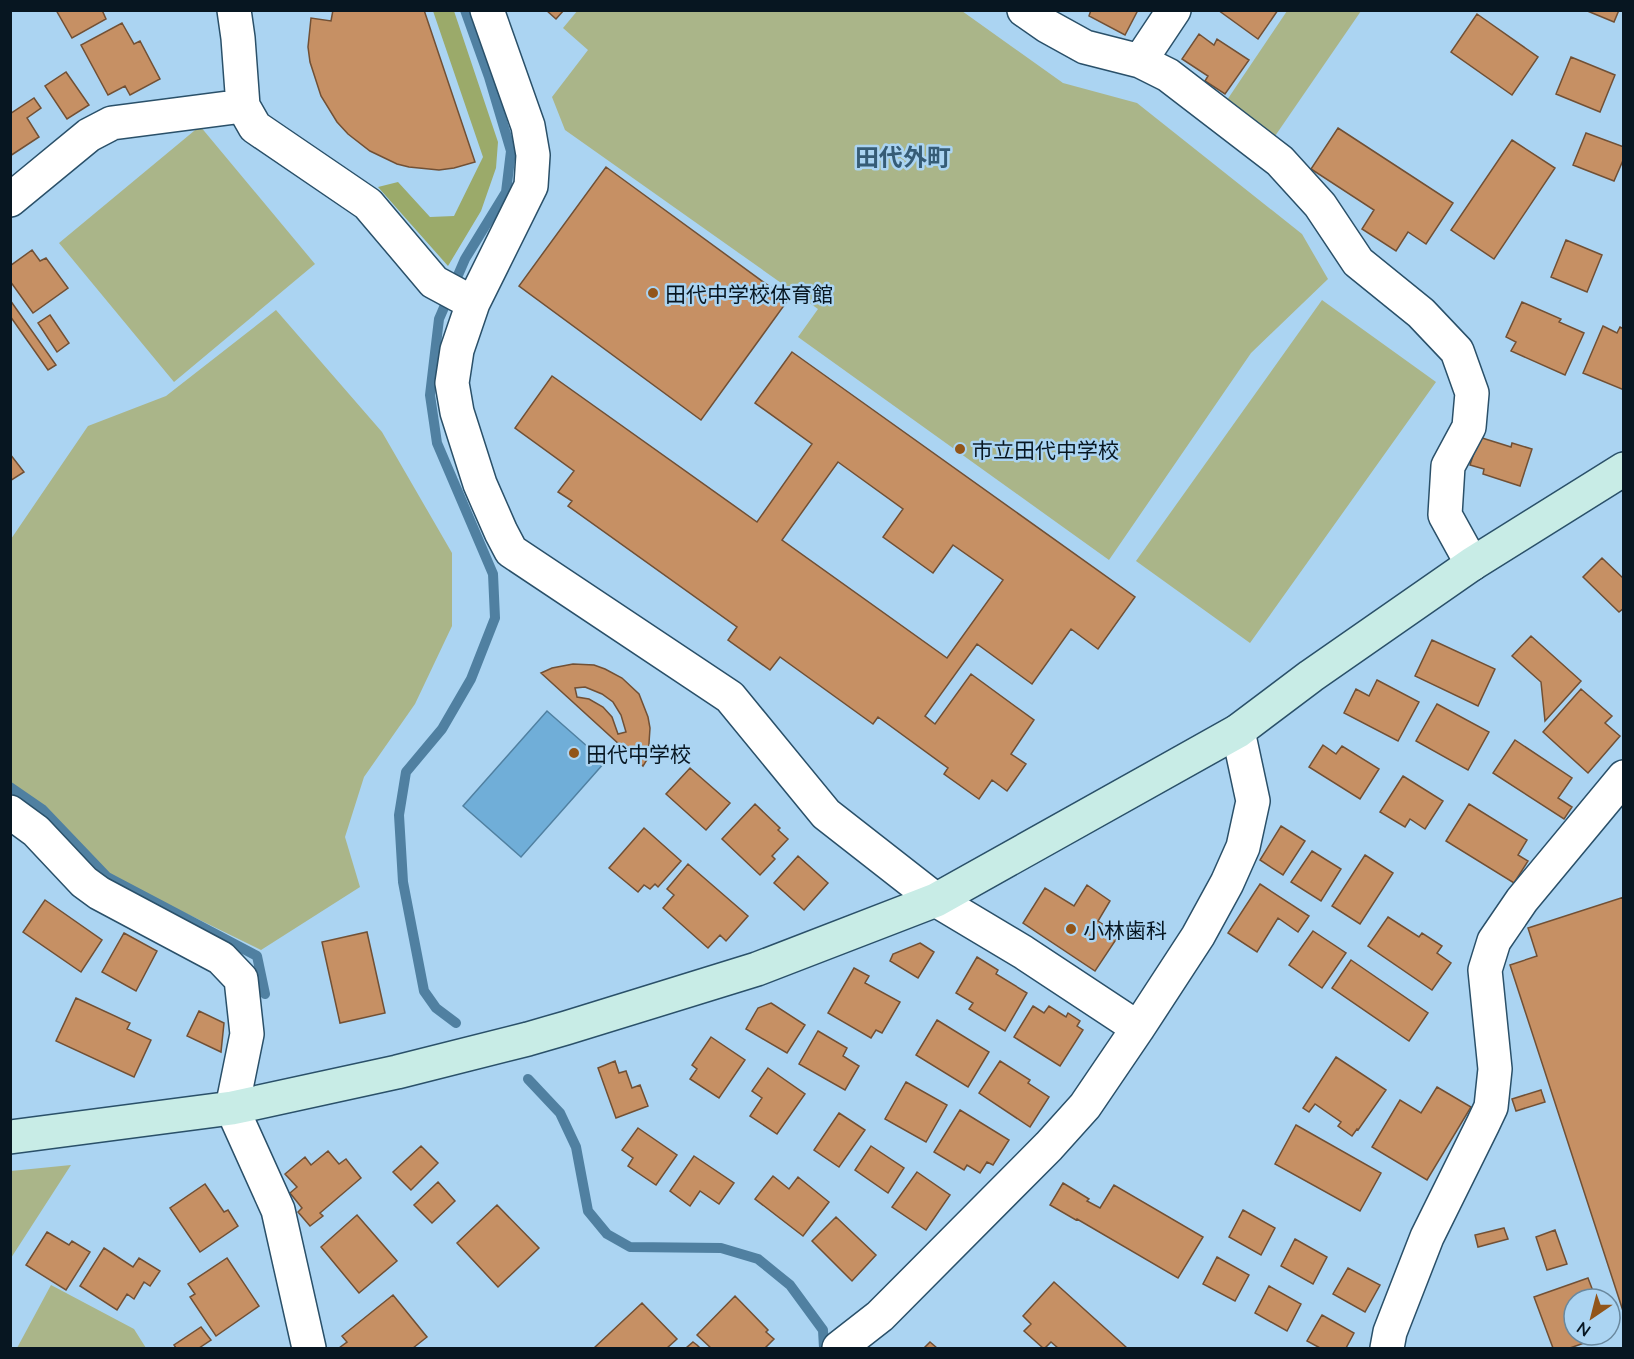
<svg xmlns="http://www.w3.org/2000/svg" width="1634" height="1359" viewBox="0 0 1634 1359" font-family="Lato,'Noto Sans JP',sans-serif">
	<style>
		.green { fill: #aab589 }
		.forest { fill: #9baa6a }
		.water { fill: #70aed8; stroke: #5080a1; stroke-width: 1.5 }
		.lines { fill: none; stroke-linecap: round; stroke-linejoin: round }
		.stream { stroke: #5080a1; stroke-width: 10 }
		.building { fill: #c69064; stroke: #715035; stroke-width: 1.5; fill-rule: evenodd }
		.street-casing { stroke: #2a5069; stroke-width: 36 }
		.secondary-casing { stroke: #2a5069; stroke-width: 36 }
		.street { stroke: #fff; stroke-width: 33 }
		.secondary { stroke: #c8ece6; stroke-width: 33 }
		.poi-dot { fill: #925519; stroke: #abd4f2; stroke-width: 2 }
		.labels { text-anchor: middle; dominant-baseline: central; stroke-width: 5; stroke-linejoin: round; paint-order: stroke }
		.poi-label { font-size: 21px; fill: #071621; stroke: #abd4f2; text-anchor: start }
		.quarter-label { font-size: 24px; font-weight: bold; fill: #365c76; stroke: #abd4f2 }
	</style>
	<rect width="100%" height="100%" fill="#abd4f2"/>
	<path class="green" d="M578 10 962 11 1063 83 1137 103 1302 234 1328 279 1251 353 1109 560 798 337 818 309 565 130 552 97 588 50 563 28Z
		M1287 11H1361L1273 139 1225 103Z
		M200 126 315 264 174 382 59 243Z
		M1322 300 1436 382 1250 643 1136 561Z
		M276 310 382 432 452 553V626L415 704 364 777 345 837 360 887 261 950 112 877 47 812 11 785V539L88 426 166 396Z
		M71 1165 11 1258V1171Z
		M51 1285 134 1329 146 1348H17Z"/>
	<path class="forest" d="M433 11H454L498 142 496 168 481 211 448 266 378 187 398 182 430 217 454 216 483 157Z"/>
	<path class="water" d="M547 711 605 762 521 857 463 806Z"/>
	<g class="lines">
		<path class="stream" d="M10 787 42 809 107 877 257 956 265 994
			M456 1023 436 1008 424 991 403 882 399 815 406 772 442 729 471 679 495 618 493 574 437 443 430 395 439 319 465 259 506 192 511 151 489 77 465 10
			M528 1079 560 1113 576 1147 588 1211 607 1234 630 1247 721 1248 758 1259 790 1285 823 1330 824 1348"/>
	</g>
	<path class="building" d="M56 10H102L106 19 72 38Z
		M333 10H424L475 162 454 168 439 170 409 167 397 164 370 151 348 134 337 122 321 96 310 62 308 47 311 18 331 21Z
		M546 10H564L556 19Z
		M1091 10H1138L1125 35 1089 16Z
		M1218 10H1278L1258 39Z
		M1585 10H1619L1614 22Z
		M1477 14 1538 57 1512 95 1451 52Z
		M122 23 134 44 140 41 160 79 130 95 125 86 108 95 81 45Z
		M1199 34 1214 45 1217 39 1249 60 1225 94 1205 81 1208 76 1182 59Z
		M1571 57 1615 75 1600 112 1556 94Z
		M66 72 89 105 67 119 45 86Z
		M34 98 41 108 27 118 39 137 10 156V114Z
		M1338 128 1453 203 1426 244 1408 232 1396 251 1362 229 1374 210 1311 169Z
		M1586 133 1624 147V158L1614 181 1573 165Z
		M1512 140 1555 168 1494 259 1451 230Z
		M606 167 788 300 701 420 519 286Z
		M1566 240 1602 255 1587 292 1551 277Z
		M32 250 40 261 46 258 68 288 33 313 10 281V266Z
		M10 300 56 365 48 370 10 316Z
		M1522 302 1561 319 1559 322 1584 333 1565 375 1511 351 1516 342 1506 337Z
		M50 315 69 343 57 352 38 323Z
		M1603 326 1617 333 1620 327 1624 329V390L1583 373Z
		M792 352 1135 597 1098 649 1071 629 1032 684 977 644 925 716 935 724 971 674 1034 720 1011 754 1026 764 1007 791 992 780 979 799 944 774 948 768 878 717 873 724 780 657 770 670 728 640 737 627 568 506 572 501 558 492 574 471 515 428 552 376 757 522 812 444 755 403ZM838 462 903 509 883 537 933 573 953 545 1003 580 947 658 782 540Z
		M1479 437 1511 447 1512 443 1532 449 1520 486 1483 474 1484 469 1470 465Z
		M10 454 24 472 10 481Z
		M1602 558 1624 579V608L1619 612 1583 577Z
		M1531 636 1581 681 1545 721 1541 682 1512 656Z
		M1432 640 1495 669 1478 706 1415 676Z
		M573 664 594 665 605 669 622 678 639 694 648 717 650 728 648 758 643 766 541 673 552 668ZM585 687 602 694 613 702 621 715 626 732 618 734 612 717 603 707 589 699 577 697 575 688Z
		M1377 680 1419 702 1398 741 1344 713 1356 689 1369 696Z
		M1581 689 1612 716 1605 723 1620 736 1588 773 1543 732Z
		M1437 704 1489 732 1468 770 1416 741Z
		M1515 740 1572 778 1558 798 1572 807 1564 819 1493 773Z
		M1323 745 1336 754 1342 746 1379 769 1360 799 1309 767Z
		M690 768 730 803 706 830 666 794Z
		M1403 776 1443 801 1425 829 1410 819 1405 827 1380 812Z
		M755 804 780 828 778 830 788 839 772 856 775 859 760 875 722 839Z
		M1469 804 1527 840 1518 855 1528 861 1514 883 1446 841Z
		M1281 826 1305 841 1283 875 1260 860Z
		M644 828 681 861 658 887 655 884 650 889 644 885 638 892 609 868Z
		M1312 851 1341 869 1321 901 1291 882Z
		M1365 855 1393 873 1360 924 1332 906Z
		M798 856 828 883 804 910 774 883Z
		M688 864 748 916 726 941 720 935 708 948 663 908 674 895 667 889Z
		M1260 884 1309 916 1298 932 1278 918 1257 952 1228 933Z
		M1087 885 1110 901 1098 921 1119 935 1095 971 1023 923 1045 888 1074 906Z
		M1624 897V1314L1510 965 1537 956 1528 928Z
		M45 900 102 940 81 972 23 932Z
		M1388 917 1419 937 1422 933 1442 946 1437 953 1451 963 1432 990 1368 946Z
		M1313 931 1346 953 1322 988 1289 965Z
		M367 932 385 1013 340 1023 322 942Z
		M124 933 157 951 136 991 102 972Z
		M920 943 934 952 918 978 890 961 893 954Z
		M977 957 998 970 996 974 1027 993 1005 1031 969 1009 973 1003 956 993Z
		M1351 960 1428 1013 1409 1041 1332 988Z
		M854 968 869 976 865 983 900 1002 882 1033 876 1030 871 1038 828 1013Z
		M76 998 130 1023 127 1029 151 1040 134 1077 56 1041Z
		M771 1003 805 1025 787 1053 746 1029 758 1008Z
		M1033 1006 1044 1013 1049 1006 1066 1017 1068 1013 1080 1021 1077 1026 1083 1030 1060 1066 1014 1037Z
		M199 1011 224 1023 221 1052 187 1036Z
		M937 1020 989 1052 968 1087 916 1055Z
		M818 1031 847 1048 843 1056 859 1066 845 1090 799 1064Z
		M711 1037 745 1060 719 1098 690 1079 697 1069 692 1065Z
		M1336 1057 1386 1090 1358 1130 1357 1129 1352 1136 1338 1126 1341 1122 1315 1104 1309 1112 1303 1108Z
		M615 1061 619 1073 626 1071 632 1088 640 1085 648 1106 616 1118 598 1068Z
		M1000 1061 1030 1080 1028 1083 1049 1097 1030 1127 979 1093Z
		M768 1068 805 1094 777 1134 750 1116 762 1098 752 1091Z
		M906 1082 947 1105 926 1142 885 1119Z
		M1437 1087 1471 1107 1427 1180 1372 1147 1400 1100 1421 1113Z
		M1541 1090 1545 1102 1516 1111 1512 1099Z
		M960 1110 1009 1140 993 1165 987 1162 980 1173 967 1165 964 1170 934 1152Z
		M839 1113 865 1130 839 1167 814 1150Z
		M1296 1125 1381 1173 1360 1211 1275 1164Z
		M638 1128 677 1155 656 1185 628 1166 633 1158 622 1150Z
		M421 1146 438 1163 411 1190 393 1172Z
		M871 1146 904 1168 888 1193 855 1170Z
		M328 1151 339 1164 346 1159 361 1178 320 1213 323 1216 310 1226 298 1212 302 1208 290 1193 297 1187 285 1174 305 1157 311 1165Z
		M694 1156 734 1183 719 1204 700 1191 690 1206 670 1191Z
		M917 1172 950 1195 926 1230 892 1207Z
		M773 1176 789 1189 798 1177 829 1202 803 1236 755 1199Z
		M438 1182 455 1201 432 1223 414 1205Z
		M1063 1183 1089 1199 1087 1201 1100 1208 1114 1185 1203 1237 1178 1278 1077 1219 1076 1220 1050 1205Z
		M205 1184 224 1212 228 1210 238 1226 200 1252 170 1208Z
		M497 1205 539 1248 498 1287 457 1243Z
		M1243 1210 1275 1228 1261 1255 1229 1237Z
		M357 1215 397 1261 359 1293 321 1247Z
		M836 1217 876 1255 852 1281 812 1241Z
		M1504 1228 1508 1239 1478 1247 1475 1235Z
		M1555 1230 1567 1264 1547 1270 1536 1237Z
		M47 1232 69 1245 72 1241 90 1252 66 1290 26 1265Z
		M1295 1239 1327 1257 1313 1284 1281 1266Z
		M104 1248 133 1267 139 1258 160 1271 150 1286 144 1282 134 1299 127 1294 117 1310 80 1286Z
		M1217 1257 1249 1275 1235 1301 1203 1284Z
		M227 1258 259 1306 216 1336 190 1297 195 1294 188 1284Z
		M1348 1268 1380 1285 1365 1312 1333 1294Z
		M1588 1278 1596 1299H1574V1335H1607L1570 1348H1553L1534 1297Z
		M1054 1282 1127 1348H1058L1051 1342 1045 1348H1043L1024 1331 1031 1324 1023 1316Z
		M1269 1286 1301 1304 1287 1331 1255 1313Z
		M393 1295 427 1337 413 1348H339L347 1342 342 1336Z
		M735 1296 768 1330 766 1332 774 1339 765 1348H711L697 1335Z
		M642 1303 677 1339 667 1348H594Z
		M1322 1315 1354 1333 1346 1348H1320L1307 1341Z
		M201 1327 211 1340 199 1348H176L174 1345Z
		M693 1342 697 1345 700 1348H686Z
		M930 1342 937 1348H924Z"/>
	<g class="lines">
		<g class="street-casing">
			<path id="street" d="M234 10 238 38 243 106 255 127 368 204 434 282 473 303
				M487 10 528 126 533 155 531 186 473 303 457 350 452 383 457 412 480 484 501 532 511 551 730 697 826 814 936 900 1023 952 1138 1028
				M1024 10 1047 26 1085 47 1140 61
				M1174 10 1140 61 1168 75 1280 161 1320 205 1358 262 1421 313 1457 351 1472 393 1469 427 1448 466 1445 515 1472 564
				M10 200 89 135 112 123 243 106
				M10 812 36 831 84 882 99 893 221 958 241 979 247 1034 232 1108 278 1210 309 1348
				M839 1348 880 1316 1049 1146 1085 1106 1138 1028 1198 936 1227 883 1243 847 1253 801 1238 731
				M1387 1348 1390 1332 1427 1237 1483 1124 1491 1107 1495 1069 1485 970 1494 941 1522 900 1624 777"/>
		</g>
		<g class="secondary-casing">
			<path id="secondary" d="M10 1137 232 1108 397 1072 528 1039 566 1028 757 969 936 900 1238 731 1311 676 1472 564 1624 469"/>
		</g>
		<use href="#street" class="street"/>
		<use href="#secondary" class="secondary"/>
	</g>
	<g class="poi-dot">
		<circle cx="653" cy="293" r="6"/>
		<circle cx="960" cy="449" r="6"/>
		<circle cx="574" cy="753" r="6"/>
		<circle cx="1071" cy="929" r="6"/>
	</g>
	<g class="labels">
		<g class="poi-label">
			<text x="665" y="293">田代中学校体育館</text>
			<text x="972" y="449">市立田代中学校</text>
			<text x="586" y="753">田代中学校</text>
			<text x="1083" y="929">小林歯科</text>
		</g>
		<g class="quarter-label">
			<text x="903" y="156">田代外町</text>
		</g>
	</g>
	<rect width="1634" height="1359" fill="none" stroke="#071621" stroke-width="24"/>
	<g transform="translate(1592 1317) rotate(215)"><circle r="28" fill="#abd4f2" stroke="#69889e" stroke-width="1.5"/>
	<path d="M0-4.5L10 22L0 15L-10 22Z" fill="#925519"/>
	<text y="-9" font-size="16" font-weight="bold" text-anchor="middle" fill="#071621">N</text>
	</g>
</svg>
